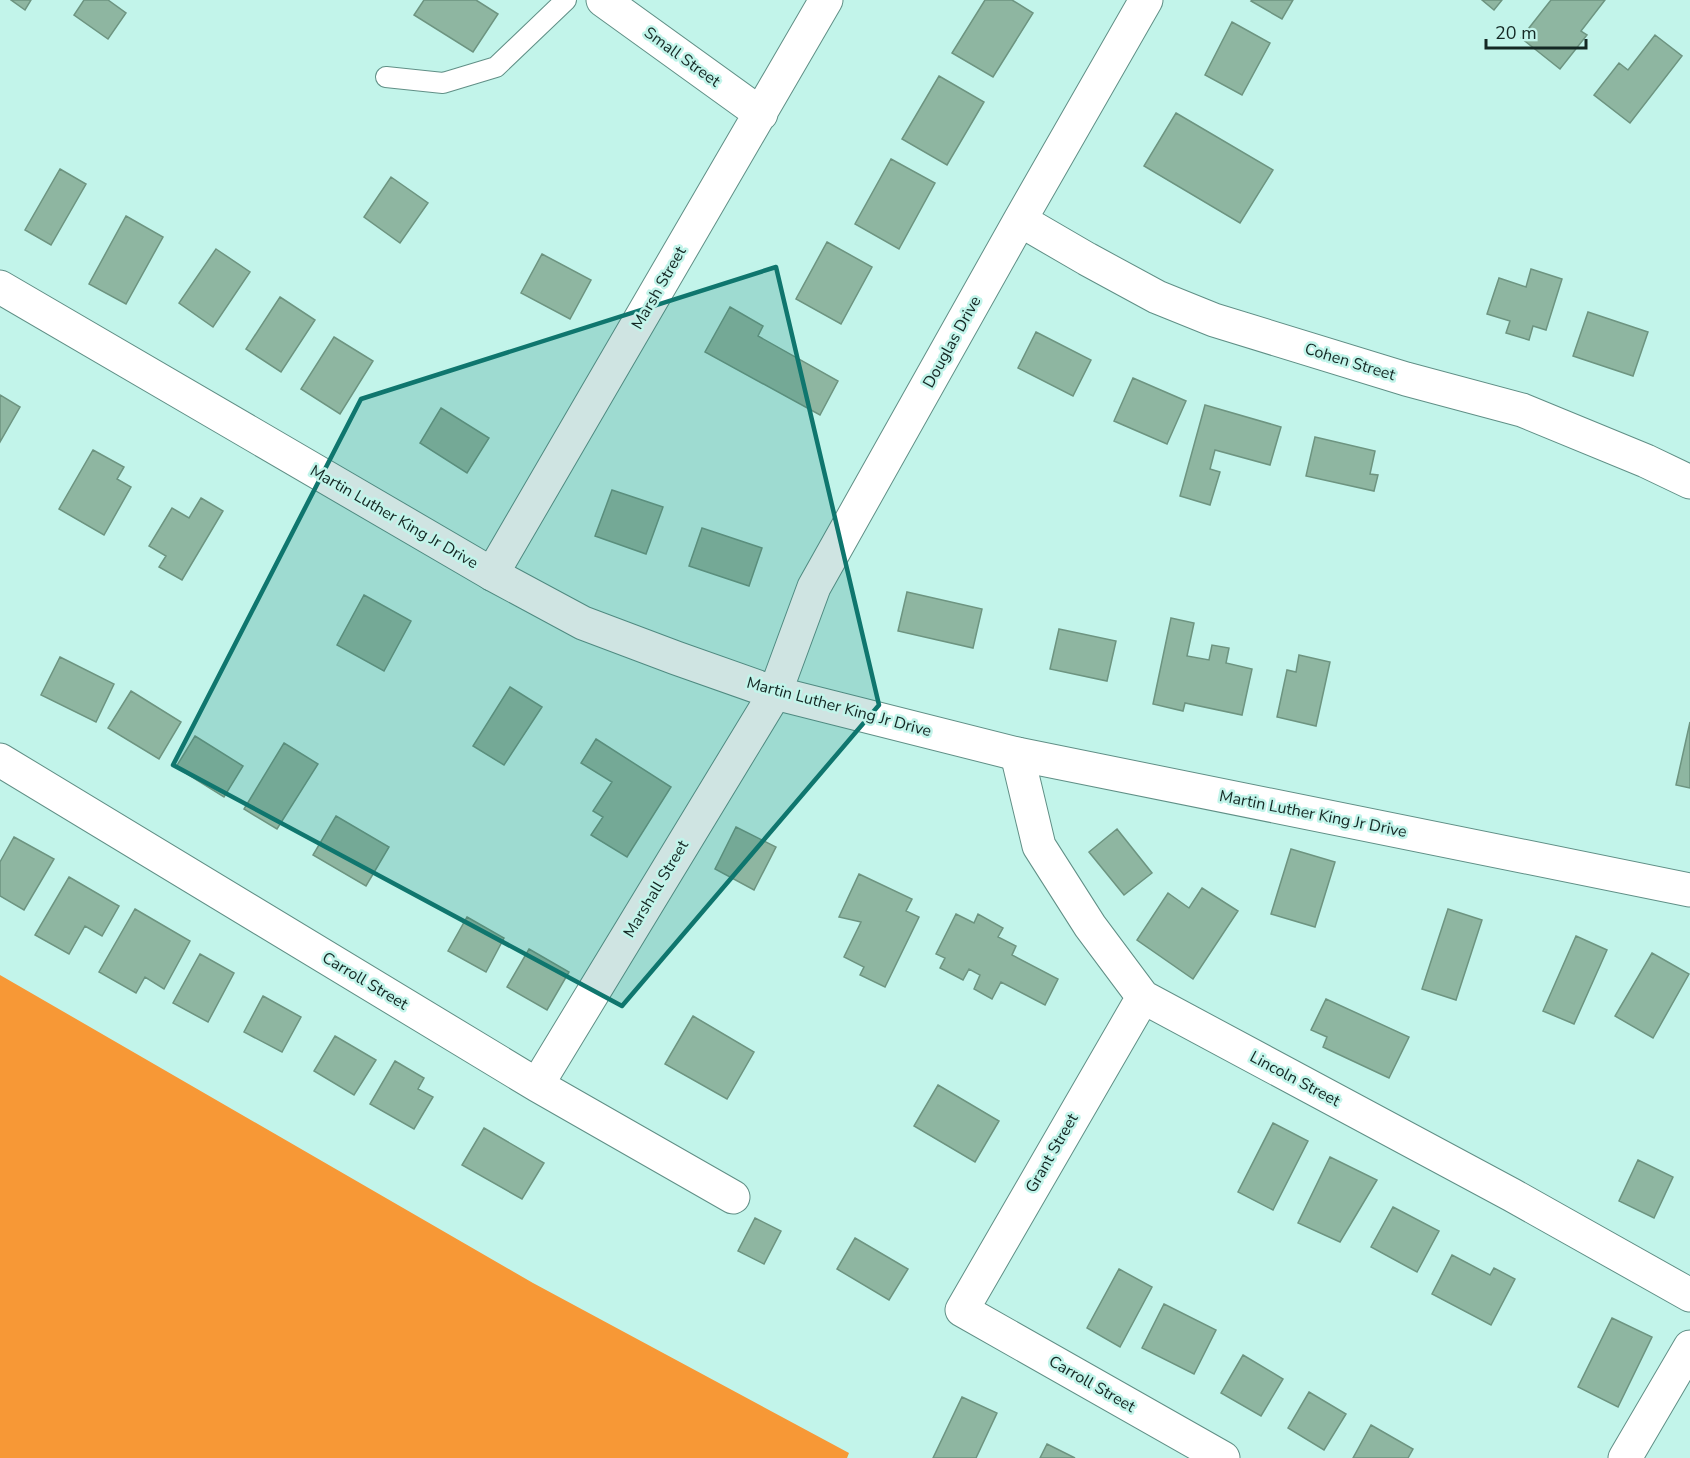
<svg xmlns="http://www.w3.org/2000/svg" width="1690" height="1458" viewBox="0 0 1690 1458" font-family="'Nunito Sans',sans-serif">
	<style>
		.forest { fill: #f79836 }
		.building { fill: #8eb6a1; stroke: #6d9480; stroke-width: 1.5 }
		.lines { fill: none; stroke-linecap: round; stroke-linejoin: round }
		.service-casing { stroke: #608f86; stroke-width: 22 }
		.minor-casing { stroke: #608f86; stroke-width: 35 }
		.tertiary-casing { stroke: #608f86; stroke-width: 35 }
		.service { stroke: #fff; stroke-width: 20 }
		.minor { stroke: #fff; stroke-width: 33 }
		.tertiary { stroke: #fff; stroke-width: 33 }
		.marked { fill: #0f766e; fill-opacity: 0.2; stroke: #0f766e; stroke-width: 4.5; stroke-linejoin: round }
		.labels { text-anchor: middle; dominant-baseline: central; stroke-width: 5; stroke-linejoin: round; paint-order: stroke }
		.street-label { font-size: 16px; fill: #142824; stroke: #c2f4ea }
	</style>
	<rect width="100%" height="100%" fill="#c2f4ea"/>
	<path class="forest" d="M0 975 533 1283 849 1453 847 1458H0Z"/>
	<path class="building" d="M11 0H31L25 10Z
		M84 0H108L126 13 108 39 74 15Z
		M424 0H476L498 14 473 52 414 15Z
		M985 0H1012L1033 13 993 77 952 53Z
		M1252 0H1293L1282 19 1251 1Z
		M1482 0H1502L1494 10Z
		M1551 0H1605L1581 31 1587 35 1560 69 1521 38Z
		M1232 22 1270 43 1242 95 1205 75Z
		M1655 35 1682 56 1630 123 1594 95 1619 63 1628 70Z
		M939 76 984 102 947 165 902 139Z
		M1176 113 1273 170 1240 223 1144 166Z
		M891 159 935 183 899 249 855 224Z
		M60 169 86 184 51 245 25 230Z
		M391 177 428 203 400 243 364 217Z
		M126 216 163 237 126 304 89 284Z
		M827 242 872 267 841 324 796 299Z
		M216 249 250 272 213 327 179 303Z
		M542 254 591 280 570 319 521 293Z
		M1531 269 1562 279 1546 330 1533 326 1529 340 1506 333 1510 321 1487 314 1499 278 1526 287Z
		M280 297 315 320 281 372 246 349Z
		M730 307 763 326 758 336 838 381 820 415 705 352Z
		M1588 312 1648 332 1633 376 1573 356Z
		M1036 332 1091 360 1073 396 1018 368Z
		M334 337 373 361 340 414 301 389Z
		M1133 378 1186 401 1167 444 1114 421Z
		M0 395 20 407 0 442Z
		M1205 405 1281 427 1270 465 1215 450 1210 469 1220 472 1210 505 1180 496Z
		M441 408 489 438 467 473 420 443Z
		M1315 437 1375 451 1370 474 1378 475 1374 491 1306 476Z
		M93 450 124 467 117 479 131 487 104 535 59 509Z
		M612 490 663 507 646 554 595 536Z
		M201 498 223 511 182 580 159 567 166 556 149 546 172 508 189 518Z
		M702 528 762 548 749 586 689 566Z
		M907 592 982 609 973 648 898 631Z
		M364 595 411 621 384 671 337 645Z
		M1171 618 1194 623 1187 656 1209 660 1212 645 1229 648 1226 663 1252 669 1242 715 1185 703 1183 711 1153 704Z
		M1059 629 1116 641 1107 681 1050 669Z
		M1299 655 1330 662 1316 726 1277 717 1287 670 1296 672Z
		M60 657 114 684 96 722 41 695Z
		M510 687 542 707 504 765 473 746Z
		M131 691 181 722 159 759 108 728Z
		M1690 722V788L1676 785Z
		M195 736 243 766 224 797 176 767Z
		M596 739 671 787 627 857 591 835 603 817 593 811 612 782 581 763Z
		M284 743 318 764 277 829 244 809Z
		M336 816 389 847 366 886 313 855Z
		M736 827 776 847 754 890 715 869Z
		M1117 829 1152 873 1124 895 1089 852Z
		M14 837 54 859 24 910 0 896V862Z
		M1291 849 1335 862 1315 927 1271 914Z
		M859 874 912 899 906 911 919 917 885 987 860 975 864 967 844 957 861 922 839 917Z
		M69 877 119 906 102 936 85 926 69 954 35 935Z
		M1202 888 1238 911 1193 979 1137 940 1168 893 1189 908Z
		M135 909 190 941 164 989 145 977 136 993 99 972Z
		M1448 909 1482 920 1456 1000 1422 989Z
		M956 914 974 923 978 914 1003 928 998 937 1016 946 1012 955 1058 979 1045 1005 1001 982 992 999 974 989 980 975 969 969 963 980 940 968 945 958 936 954Z
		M467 917 504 938 486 972 448 951Z
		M1576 936 1607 950 1574 1024 1543 1011Z
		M529 949 569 972 547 1010 507 987Z
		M1652 953 1689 974 1653 1038 1615 1016Z
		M200 954 234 973 208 1022 173 1003Z
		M263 996 301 1017 282 1052 244 1032Z
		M1326 999 1409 1037 1389 1078 1323 1047 1327 1037 1311 1030Z
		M693 1016 754 1052 727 1099 665 1064Z
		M335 1036 376 1060 354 1095 314 1071Z
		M395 1061 424 1078 418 1089 433 1097 414 1129 370 1104Z
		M938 1085 999 1121 975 1162 914 1126Z
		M1273 1123 1308 1141 1273 1210 1238 1192Z
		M484 1128 544 1163 522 1199 462 1165Z
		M1330 1157 1377 1180 1340 1242 1298 1223Z
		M1638 1160 1673 1177 1654 1218 1619 1201Z
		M1393 1207 1439 1231 1417 1272 1371 1247Z
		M755 1218 781 1231 764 1264 738 1251Z
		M855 1238 908 1269 889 1300 837 1269Z
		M1452 1255 1490 1275 1494 1268 1515 1279 1491 1325 1432 1294Z
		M1119 1269 1152 1287 1120 1347 1087 1328Z
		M1164 1304 1216 1330 1194 1374 1142 1348Z
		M1612 1318 1652 1337 1618 1407 1578 1387Z
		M1243 1355 1283 1379 1261 1416 1221 1393Z
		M1309 1392 1346 1414 1324 1450 1288 1428Z
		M962 1397 997 1413 976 1458H933Z
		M1371 1425 1413 1449 1408 1458H1353Z
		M1047 1444 1075 1458H1040Z"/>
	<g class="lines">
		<g class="service-casing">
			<path id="service" d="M386 77 443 83 496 67 566 0"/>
		</g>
		<g class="minor-casing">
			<path id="minor" d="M603 0 761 114
				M1020 220 1087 259 1157 297 1214 320 1406 379 1522 410 1646 461 1690 482
				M492 574 826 0
				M1017 754 1039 846 1090 926 1143 997 1512 1195 1690 1295
				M0 760 537 1085 733 1197
				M1143 997 962 1310 1223 1458
				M537 1085 775 693 814 587 1020 220 1146 0
				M1625 1458 1690 1347"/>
		</g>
		<g class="tertiary-casing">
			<path id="tertiary" d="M0 287 492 574 583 623 676 658 775 693 1017 754 1690 890"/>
		</g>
		<use href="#service" class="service"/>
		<use href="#minor" class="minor"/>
		<use href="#tertiary" class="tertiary"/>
	</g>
	<path class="marked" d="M776 267 879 705 622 1006 173 765 361 399Z"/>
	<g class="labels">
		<g class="street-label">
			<text transform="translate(682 57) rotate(36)">Small Street</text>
			<text transform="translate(659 288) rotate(-60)">Marsh Street</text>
			<text transform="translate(952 342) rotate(-61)">Douglas Drive</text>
			<text transform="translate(1350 362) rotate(17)">Cohen Street</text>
			<text transform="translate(394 517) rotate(30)">Martin Luther King Jr Drive</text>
			<text transform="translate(839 707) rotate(15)">Martin Luther King Jr Drive</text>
			<text transform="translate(1313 814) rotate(11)">Martin Luther King Jr Drive</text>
			<text transform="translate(656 889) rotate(-59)">Marshall Street</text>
			<text transform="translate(365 981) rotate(31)">Carroll Street</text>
			<text transform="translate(1295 1079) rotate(28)">Lincoln Street</text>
			<text transform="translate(1052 1153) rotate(-60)">Grant Street</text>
			<text transform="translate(1092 1384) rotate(30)">Carroll Street</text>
		</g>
	</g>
	<path d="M1486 39v9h100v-9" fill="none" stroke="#142824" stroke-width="3"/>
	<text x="1495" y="39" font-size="18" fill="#142824" stroke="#c2f4ea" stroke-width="4.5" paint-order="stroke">20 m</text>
</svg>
